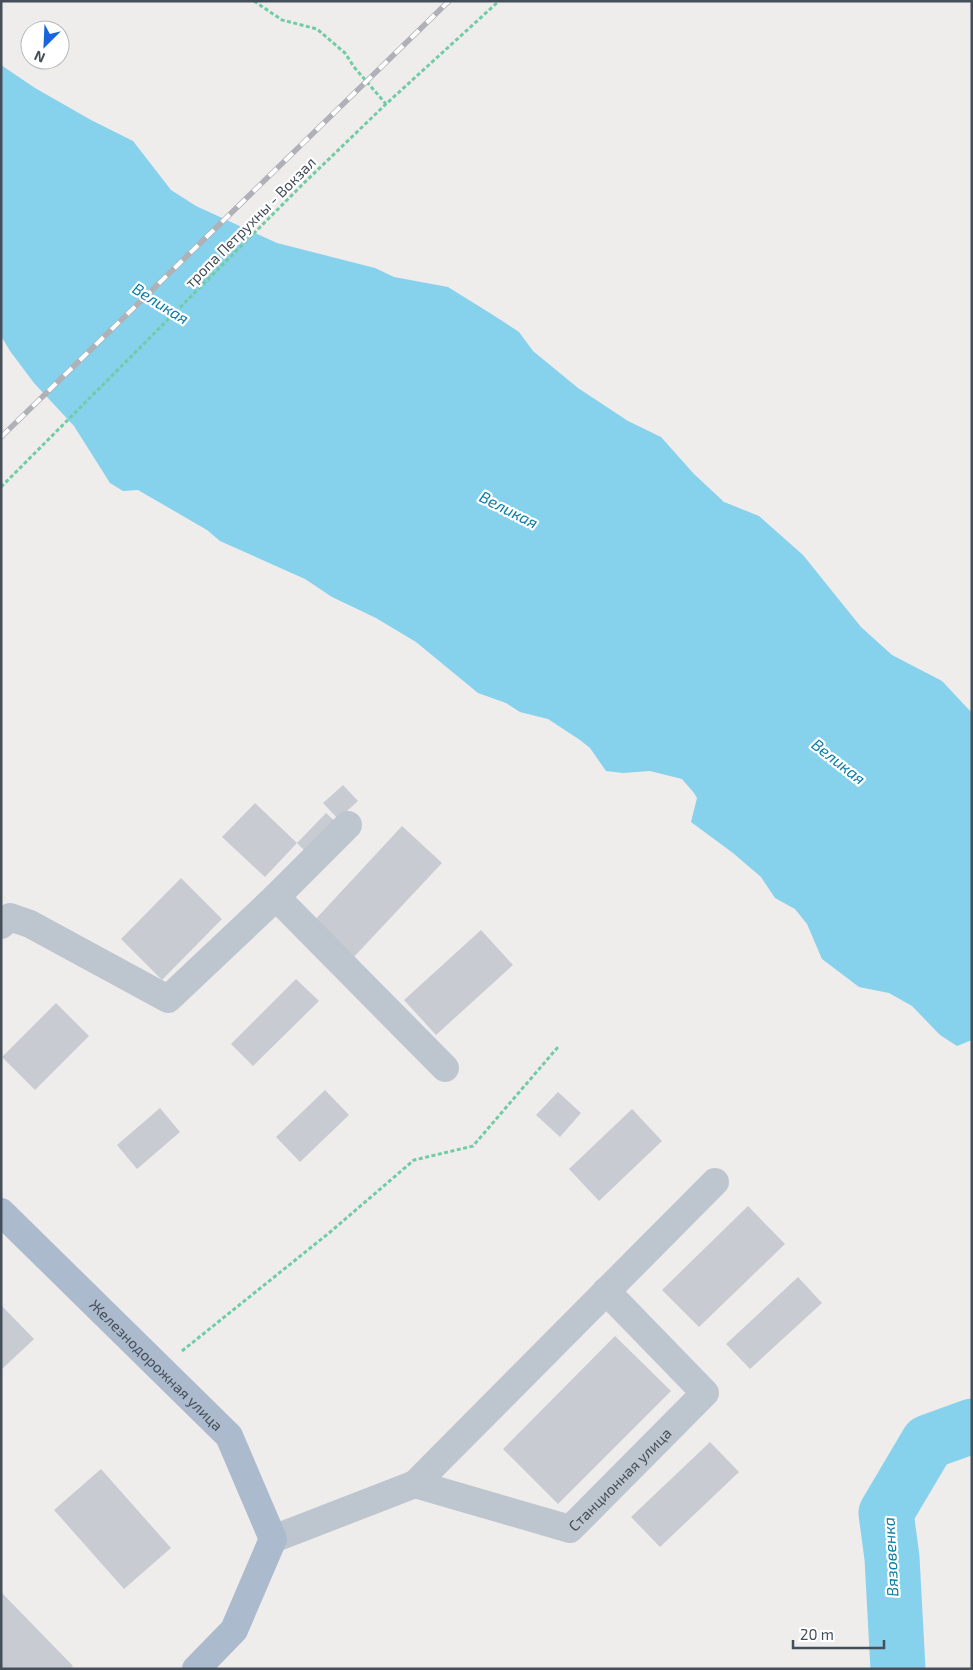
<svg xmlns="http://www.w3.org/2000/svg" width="973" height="1670" viewBox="0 0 973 1670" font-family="'Exo 2',sans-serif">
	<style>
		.water { fill: #86d1ec }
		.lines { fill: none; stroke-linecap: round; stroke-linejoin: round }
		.river { stroke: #86d1ec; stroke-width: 55 }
		.building { fill: #c9cbd2 }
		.path { stroke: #71cca4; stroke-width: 3; stroke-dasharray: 4 2.5; stroke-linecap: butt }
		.minor { stroke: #bdc6cf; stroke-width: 28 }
		.major { stroke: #abbacc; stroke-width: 28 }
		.rail-casing { stroke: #afb1b7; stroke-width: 5.5 }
		.rail { stroke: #fff; stroke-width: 4; stroke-dasharray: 11; stroke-linecap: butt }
		.labels { text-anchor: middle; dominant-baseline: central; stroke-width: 4.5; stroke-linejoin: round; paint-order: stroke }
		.street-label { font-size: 15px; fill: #454f5a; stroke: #fff }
		.water-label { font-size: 16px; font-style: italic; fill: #0b7ea7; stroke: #fff }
	</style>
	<rect width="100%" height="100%" fill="#efecec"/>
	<path class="water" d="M1 65 35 88 91 120 133 141 171 190 196 206 277 243 375 268 394 277 448 287 493 315 519 332 533 351 578 388 628 421 661 437 694 474 724 502 759 516 803 555 861 627 892 655 942 681 972 713V1040L957 1046 940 1035 912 1006 889 993 859 987 822 959 807 924 795 909 775 898 761 877 733 853 691 822 697 798 694 793 682 779 650 771 623 773 606 771 590 748 580 740 548 719 520 712 506 703 478 693 416 642 376 618 332 597 305 579 220 541 207 530 138 490 123 491 110 483 74 426 34 383 10 351 1 336Z"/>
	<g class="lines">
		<path class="river" d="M898 1669 892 1558 886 1513 928 1442 972 1426"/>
	</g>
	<path class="building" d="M343 785 358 801 338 819 323 803Z
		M255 803 297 843 265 877 222 837Z
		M326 813 339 825 310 856 297 843Z
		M402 826 442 863 352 959 313 922Z
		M181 878 222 919 162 980 121 939Z
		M481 930 513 965 436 1035 404 1000Z
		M296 979 319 1001 253 1066 231 1044Z
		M56 1003 89 1036 35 1090 2 1057Z
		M325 1090 349 1115 300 1162 276 1137Z
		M558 1092 581 1113 560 1137 536 1115Z
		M160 1108 180 1132 137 1169 117 1145Z
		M632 1109 662 1141 599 1201 569 1169Z
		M748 1206 785 1244 699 1327 662 1290Z
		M798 1277 822 1303 750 1369 726 1344Z
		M1 1305 34 1339 1 1370Z
		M615 1336 671 1391 558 1504 503 1449Z
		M710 1442 739 1472 660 1547 631 1517Z
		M101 1469 171 1548 124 1589 54 1510Z
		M1 1592 73 1666 70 1669H1Z"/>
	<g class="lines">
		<path class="path" d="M254 1 282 20 317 29 345 53 354 67 386 104
			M1 487 303 184 386 104 499 1
			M182 1351 329 1233 414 1160 473 1146 558 1047"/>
		<g class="minor">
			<path d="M276 897 348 825"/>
			<path d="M1 925 10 917 30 924 168 999 276 897 445 1068"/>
			<path d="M415 1484 715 1182"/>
			<path id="s1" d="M273 1539 415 1484 570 1529 705 1393 606 1291"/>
		</g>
		<path class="major" id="s2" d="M1 1212 229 1436 273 1539 234 1630 196 1669"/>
		<g class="rail-casing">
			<path id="rail" d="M1 437 449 1"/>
		</g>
		<use href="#rail" class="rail"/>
	</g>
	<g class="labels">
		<g class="street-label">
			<text transform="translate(250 222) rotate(-45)">тропа Петрухны - Вокзал</text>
			<text stroke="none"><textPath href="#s2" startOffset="218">Железнодорожная улица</textPath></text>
			<text stroke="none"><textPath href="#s1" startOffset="384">Станционная улица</textPath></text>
		</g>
		<g class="water-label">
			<text transform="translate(161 303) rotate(32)">Великая</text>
			<text transform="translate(509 509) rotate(27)">Великая</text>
			<text transform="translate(839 761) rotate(38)">Великая</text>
			<text transform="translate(890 1557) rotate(-93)">Вязовенка</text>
		</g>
	</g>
	<rect width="973" height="1670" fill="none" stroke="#454f5a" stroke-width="5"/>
	<g transform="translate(45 45) rotate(204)"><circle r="24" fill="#ffffff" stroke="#b5b9bd"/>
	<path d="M0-4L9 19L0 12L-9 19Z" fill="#1764de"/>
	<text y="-8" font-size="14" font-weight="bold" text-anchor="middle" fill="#454f5a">N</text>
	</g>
	<path d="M793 1640v8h91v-8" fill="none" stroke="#454f5a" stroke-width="2.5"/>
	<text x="800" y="1640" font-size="15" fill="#454f5a" stroke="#ffffff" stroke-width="4" paint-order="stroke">20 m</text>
</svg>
